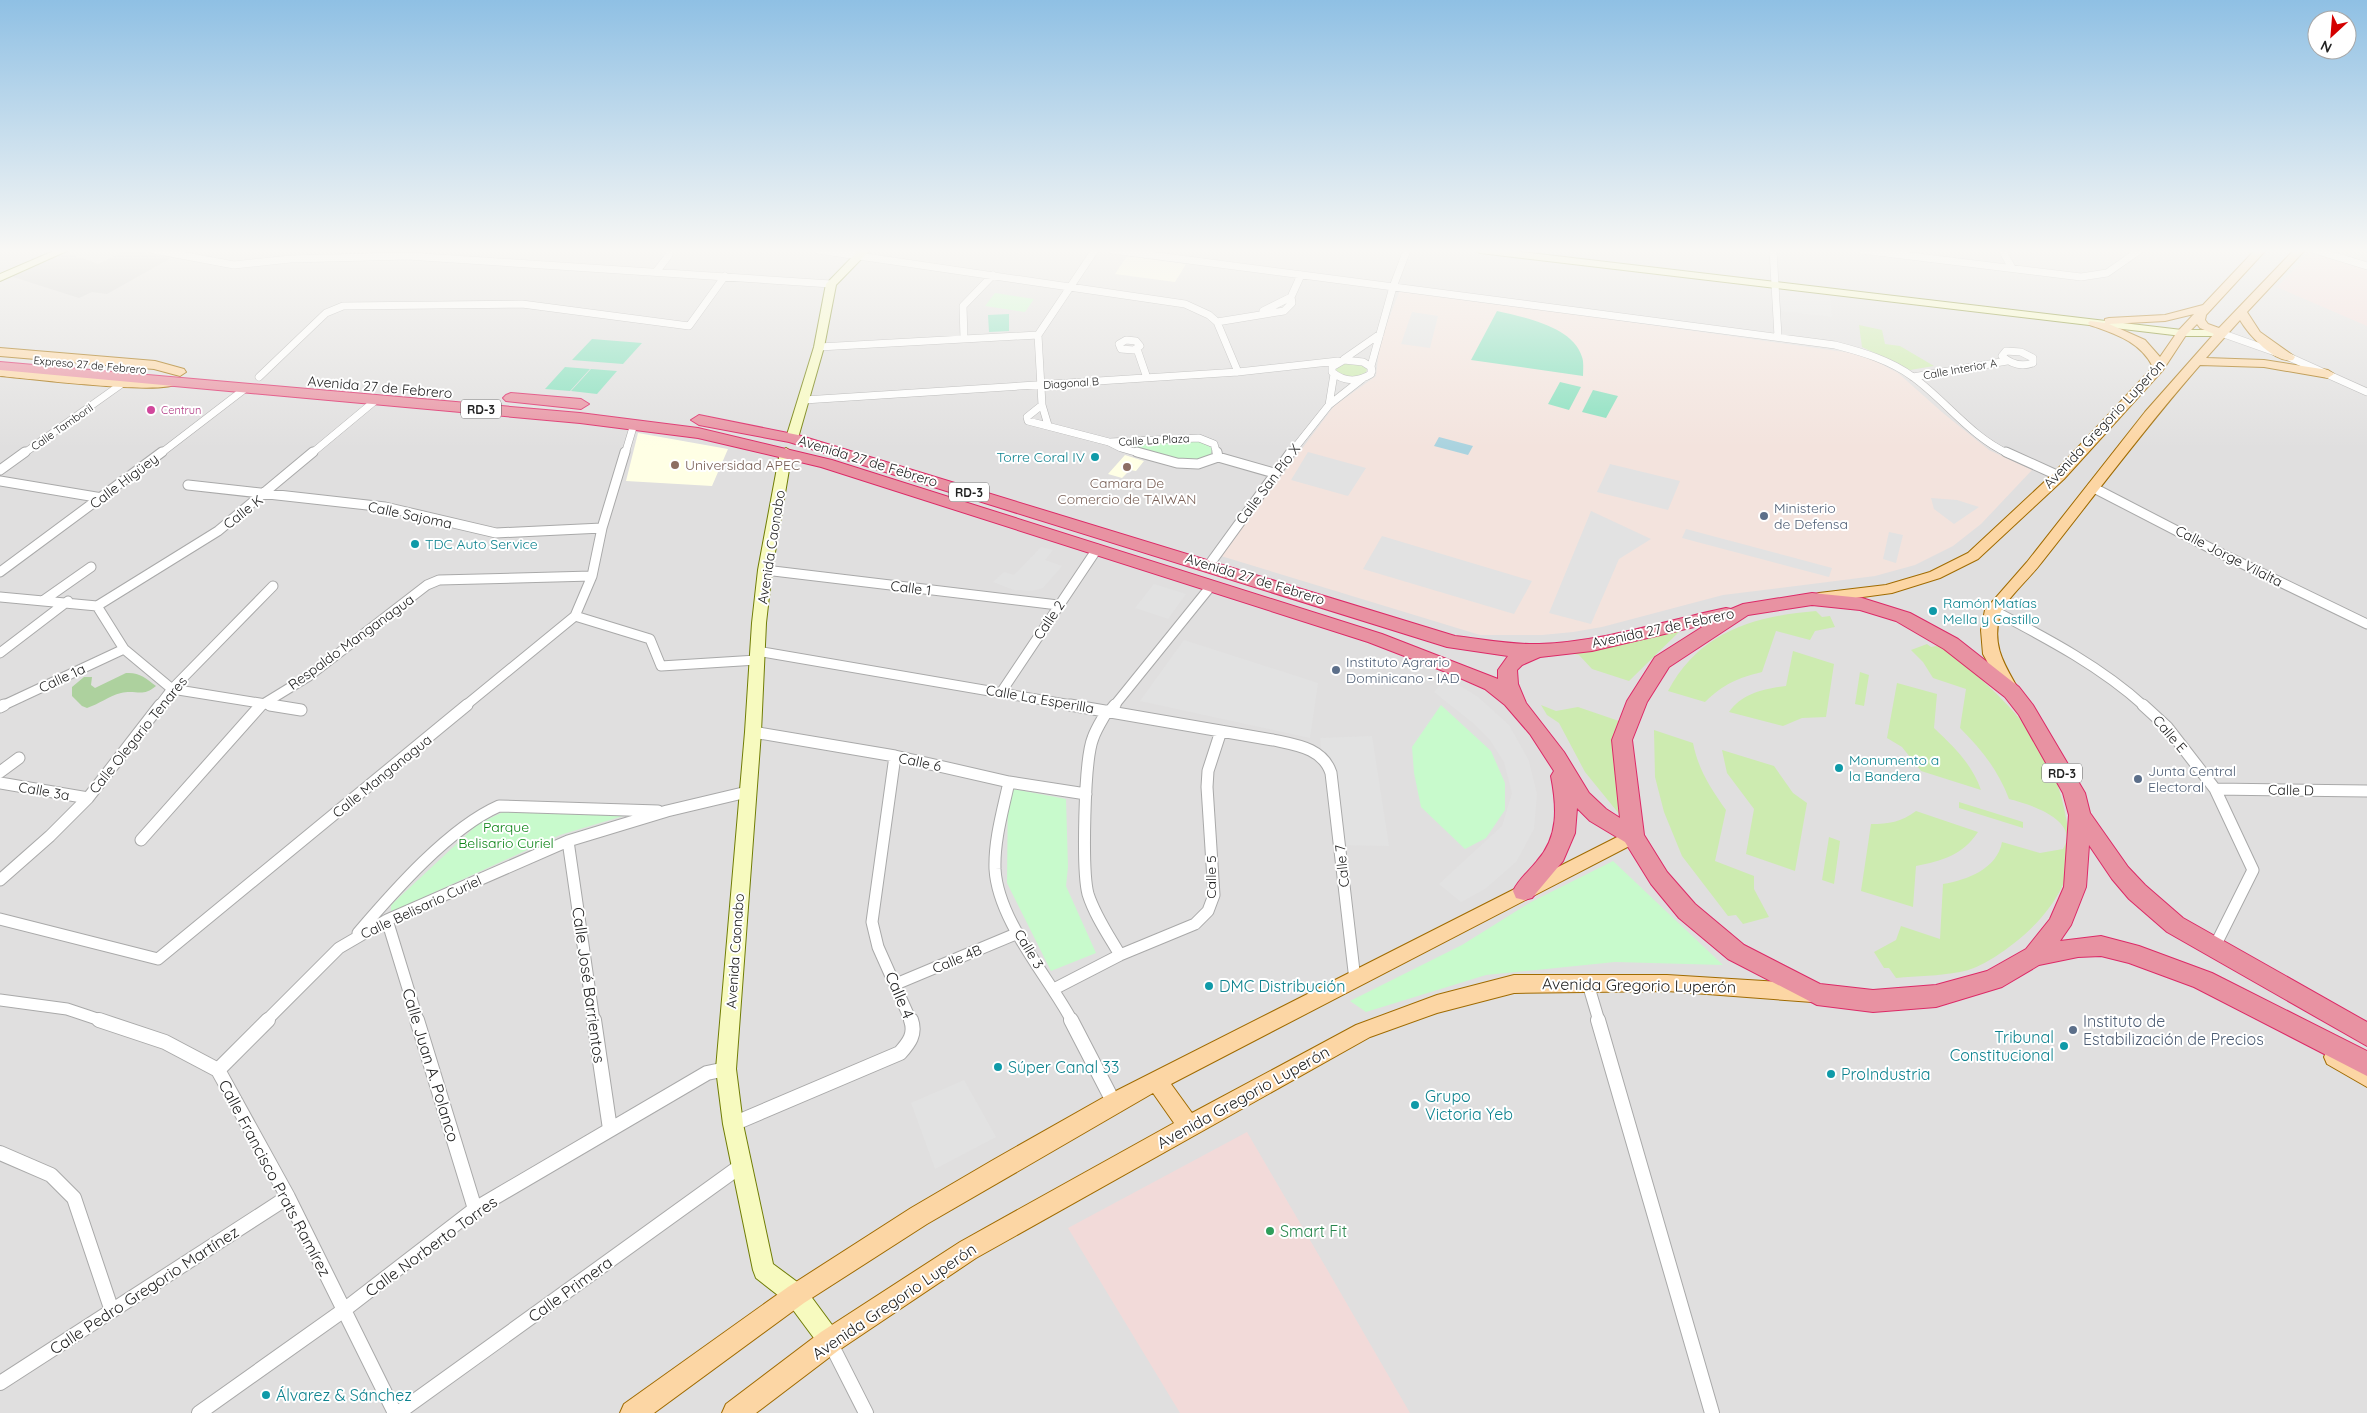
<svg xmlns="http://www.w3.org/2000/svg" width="2367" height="1413" viewBox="0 0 2367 1413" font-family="Quicksand,sans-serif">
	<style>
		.residential { fill: #e0dfdf }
		.commercial { fill: #f2dad9 }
		.education { fill: #ffffe5 }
		.religious { fill: #d0d0d0 }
		.military { fill: #f3e3dd }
		.grass { fill: #cdebb0 }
		.forest { fill: #add19e }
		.park { fill: #c8facc }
		.pitch { fill: #88e0be }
		.parking { fill: #e2e2e2 }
		.water { fill: #aad3df }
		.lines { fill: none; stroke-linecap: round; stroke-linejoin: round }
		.street-far3-casing { stroke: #a9a9a9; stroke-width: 8 }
		.street-far2-casing { stroke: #a9a9a9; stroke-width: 11 }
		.street-far1-casing { stroke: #a9a9a9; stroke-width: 13 }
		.street-casing { stroke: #a9a9a9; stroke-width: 16 }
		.secondary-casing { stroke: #707d05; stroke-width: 2 }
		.primary-casing { stroke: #a06b00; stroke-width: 2 }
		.highway-casing { stroke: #dc2a67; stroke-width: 2 }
		.street-far3 { stroke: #fff; stroke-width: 7 }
		.street-far2 { stroke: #fff; stroke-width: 9 }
		.street-far1 { stroke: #fff; stroke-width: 11 }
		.street { stroke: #fff; stroke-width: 14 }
		.secondary { fill: #f7fabf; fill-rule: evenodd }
		.primary { fill: #fcd6a4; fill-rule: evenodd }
		.highway { fill: #e892a2; fill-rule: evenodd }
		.hotel-dot { fill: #d1479c; stroke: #fff; stroke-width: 2 }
		.culture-dot { fill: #0f9aa8; stroke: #fff; stroke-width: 2 }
		.education-dot { fill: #8d6e63; stroke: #fff; stroke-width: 2 }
		.service-dot { fill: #5c6f8a; stroke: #fff; stroke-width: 2 }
		.leisure-dot { fill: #2e9e5b; stroke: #fff; stroke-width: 2 }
		.labels { text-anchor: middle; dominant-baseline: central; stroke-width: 4; stroke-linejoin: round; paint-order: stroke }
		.far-street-label { font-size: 11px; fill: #222; stroke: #fff }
		.far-hotel-label { font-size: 11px; fill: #b23c85; stroke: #fff; text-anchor: start }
		.shield { fill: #fff; stroke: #646464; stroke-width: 1 }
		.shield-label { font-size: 12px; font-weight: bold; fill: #222 }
		.street-label { font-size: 14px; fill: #222; stroke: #fff }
		.culture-label { font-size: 14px; fill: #0d838f; stroke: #fff; text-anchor: start }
		.education-label { font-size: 14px; fill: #785e54; stroke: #fff; text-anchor: start }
		.service-label { font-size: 14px; fill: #4e5e75; stroke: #fff; text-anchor: start }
		.park-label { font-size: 14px; fill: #0c8416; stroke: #fff }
		.near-street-label { font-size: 16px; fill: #222; stroke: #fff }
		.near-culture-label { font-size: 16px; fill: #0d838f; stroke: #fff; text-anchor: start }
		.near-service-label { font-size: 16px; fill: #4e5e75; stroke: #fff; text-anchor: start }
		.near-leisure-label { font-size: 16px; fill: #27864d; stroke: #fff; text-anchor: start }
	</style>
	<rect width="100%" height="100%" fill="#f2efe9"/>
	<path class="residential" d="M0 250H2367V1413H0Z"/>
	<path class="commercial" d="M2312 251 2367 269V326L2277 287Z
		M1247 1132 1328 1271 1410 1413H1180L1068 1228Z"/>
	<path class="education" d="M1127 256 1186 264 1175 282 1115 274Z
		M638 433 728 449 712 486 626 481Z
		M1125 455 1144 461 1136 471 1130 470 1122 478 1108 474Z"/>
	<path class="religious" d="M126 250 171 258 107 294 92 292 79 298 10 276 65 252 98 264Z"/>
	<path class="military" d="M1400 290 1852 353 1870 358 1898 373 1943 413 1989 450 2032 470 1981 524 1953 546 1915 565 1875 576 1723 595 1602 627 1573 632 1542 635H1480L1221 556 1334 406 1376 376 1380 341Z"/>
	<path class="grass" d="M1859 325 1882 330 1885 344 1900 346 1934 366 1910 370 1862 347Z
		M1354 362 1366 367 1367 370 1364 375C1353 378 1345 377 1336 371L1337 365Z
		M1816 611 1822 617 1830 616 1835 627 1815 631 1810 640 1776 631 1762 672C1737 678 1724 684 1705 702L1668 691C1699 632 1754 616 1816 611Z
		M1680 631 1629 681 1592 669 1579 655 1565 652Z
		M1927 644 1931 647 1942 645C1978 676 2026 716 2047 759 2063 791 2079 853 2062 887 2051 909 2033 929 2013 944 1999 955 1978 969 1960 972 1939 976 1917 976 1896 978L1889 968H1884L1874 952 1896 940 1901 926 1940 939 1943 884C1967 880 1997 869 2002 842L2040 853 2063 849C2081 820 2029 804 2009 799 1998 770 1982 750 1960 728L1966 689 1933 678 1923 662 1911 650Z
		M1793 651 1834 664 1826 717 1802 718 1783 726 1729 712C1741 694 1765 688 1786 686Z
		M1860 672 1869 675 1864 706 1855 704Z
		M1897 683 1937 694 1934 728C1954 747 1972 764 1981 790L1921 771 1902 747 1887 738Z
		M1541 705 1556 711 1578 707 1619 721 1620 815 1585 772 1559 723 1547 715Z
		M1654 730 1693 743C1698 769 1711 789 1726 810L1715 861 1754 876V889L1769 917 1743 924 1736 915 1728 916 1682 856 1664 812 1655 777Z
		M1722 750 1774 766 1793 793 1807 803 1795 871 1746 854 1754 809 1727 773Z
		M1959 802 2023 822V828L1959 808Z
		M1916 811 1978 832C1963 855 1942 861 1916 866L1913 907 1861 891 1871 824C1889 824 1901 822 1916 811Z
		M1829 837 1840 841 1834 884 1822 880Z"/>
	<path class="forest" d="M126 673C139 672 146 678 156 686 142 698 136 689 121 693 109 696 99 704 87 708L82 706 72 696V687L84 677H92L91 685 95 688Z"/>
	<path class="park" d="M995 293 1034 299 1025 312 985 306Z
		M1200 441 1212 448 1211 456 1192 462 1120 444Z
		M1441 705 1491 751 1505 783V810L1486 838 1465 849 1421 807 1414 773 1412 747Z
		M1008 788 1066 799 1068 867 1066 886 1096 953 1051 971 1007 883Z
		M507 810 623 816 560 835 391 912V905L478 824Z
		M1613 861 1723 965 1615 962 1486 975 1366 1012 1350 1001 1462 945 1531 902Z"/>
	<path class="pitch" d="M1497 311C1523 317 1573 326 1582 357 1584 362 1583 370 1583 376L1471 360Z
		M1009 314V331L989 332 988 315Z
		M592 339 642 343 623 364 572 360Z
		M565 367 590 369 570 391 545 389Z
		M591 369 617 371 597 394 571 391Z
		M1560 382 1581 387 1569 410 1548 404Z
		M1593 390 1618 396 1606 418 1582 412Z"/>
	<path class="parking" d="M1778 289 1830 296 1832 317 1780 311Z
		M1412 312 1438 316 1430 348 1401 344Z
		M1308 452 1366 468 1348 496 1291 480Z
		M1610 464 1680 481 1668 510 1597 492Z
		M1931 498 1957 500 1979 507 1954 524 1934 509Z
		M1591 511 1651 539 1619 559 1591 624 1549 613Z
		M1686 529 1832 568 1829 577 1682 538Z
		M1889 532 1903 535 1896 563 1883 559Z
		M1382 536 1532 581 1514 614 1363 569Z
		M1041 547 1053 550 1045 560 1062 566 1043 588 1031 591 1014 590 993 582 1004 572 1014 575Z
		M1154 584 1186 594 1168 619 1135 608Z
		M1184 640 1318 683 1310 738 1140 701Z
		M1447 678 1478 697 1509 725 1529 761 1537 794 1534 829 1516 862 1485 889 1461 902 1439 884 1502 826 1512 793 1504 762 1490 740 1473 723 1434 692Z
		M1372 736 1389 846 1334 845 1320 738Z
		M964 1080 996 1137 935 1169 911 1103Z"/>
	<path class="water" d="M1439 437 1473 446 1468 455 1434 446Z"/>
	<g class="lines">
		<g class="street-far3-casing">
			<path id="street-far3" d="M154 250 234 265 290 259 408 256 831 284
				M818 250 1185 304 1209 315 1217 322 1238 372
				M1112 250 1835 345C1862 352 1890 360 1913 377 1946 401 1971 437 2009 454
				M1773 250 1778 336
				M1861 250 2081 277 2107 273 2140 250
				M2002 250 2012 268
				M2315 250 2367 266
				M656 272 669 255V250
				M1263 311 1291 297
				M1217 322 1284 311 1292 303 1291 297 1301 275
				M2221 333 2289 357 2367 392
				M964 339 963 306 993 275
				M1126 340 1136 341 1140 346 1134 350 1121 349 1119 344Z
				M819 347 1038 335
				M1137 349 1147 378
				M2006 351 2021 352 2033 358V363C2022 367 2011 364 2002 356Z
				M1344 359 1380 334
				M1344 360 1363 362 1371 367V374C1358 382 1344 382 1332 372V367Z
				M1372 371 1371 366 1393 287 1407 250
				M259 377 326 313 343 306 522 304 689 326 725 276
				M1913 377 2007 361
				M804 400 1238 372 1338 361
				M1042 405 1027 417 1028 421 1109 442 1121 448 1142 454
				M1329 405 1334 374
				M1048 425 1042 405 1038 335 1095 250
				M1110 442 1199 438 1214 444 1217 454
				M23 454 123 383
				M160 454 246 388
				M311 454 376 400
				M625 454 634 424
				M1290 454 1329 405 1362 379"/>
		</g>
		<g class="street-far2-casing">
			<path id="street-far2" d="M1137 452 1177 463 1198 464 1218 457 1274 473
				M1217 452 1218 457
				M2006 452 2059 476
				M0 470 25 452
				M0 481 102 498
				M188 485 385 507 496 533 602 528
				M2092 487 2212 549 2367 624
				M1209 565 1291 452
				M765 570 1058 605
				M0 572 162 452
				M0 597 97 606 124 649 172 689 278 706
				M44 600 91 567
				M97 606 218 531 313 452
				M1993 610C2046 638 2100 666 2144 706
				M575 616 650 639 661 666 757 660
				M757 651 1077 706
				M0 653 68 601
				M1002 691 1097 549
				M2 706 124 649
				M159 706 172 689 273 586
				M260 706 309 676 427 585 439 580 592 576
				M465 706 575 616 592 576 602 528 625 452
				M1114 706 1211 586"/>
		</g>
		<g class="street-far1-casing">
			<path id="street-far1" d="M270 705 301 710
				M1070 705 1273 740C1296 745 1323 748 1331 773L1355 980
				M2143 705 2167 727 2215 789 2253 870 2214 948
				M0 707 4 705
				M1107 711C1102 720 1096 729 1093 738 1084 760 1082 871 1088 894 1095 916 1109 936 1120 955
				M1110 711 1115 705
				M753 732 895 756 1009 782 1086 794
				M895 756 872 922 878 947 911 1021
				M0 772 19 758
				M1009 782C1003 810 994 840 995 869 998 921 1048 976 1072 1021
				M0 783 88 798
				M2215 789 2367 791
				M141 840 261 705
				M568 841 594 1021
				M0 880 50 836 88 798 160 705
				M0 919 158 959 467 705
				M387 920 418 1021
				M358 933C394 891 449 828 499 806L658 811
				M896 984 1018 933
				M1588 984 1599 1021
				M1054 989 1120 955 1195 924 1208 911 1214 895 1207 787 1208 771 1221 731
				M0 1000 67 1009 103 1021
				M266 1021 339 948 387 920 568 841 667 811 747 792"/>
		</g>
		<g class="street-casing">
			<path id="street" d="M99 1020 165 1042 218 1070 288 1197 395 1413
				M417 1020 475 1209
				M594 1020 610 1129
				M1071 1020 1114 1103
				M1598 1020 1712 1413
				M218 1070 268 1020
				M733 1124 900 1053C909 1043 916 1034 911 1020
				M0 1153 51 1175 74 1198 112 1311
				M830 1342 866 1413
				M0 1383 288 1197
				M199 1413 344 1310 475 1209 707 1073 726 1069
				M398 1413 742 1165"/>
		</g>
		<g class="secondary-casing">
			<path id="secondary" d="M56 250H69L0 281V274Z
				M859 250H870L836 285 824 347 798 438 792 442 788 441 786 438 814 347 826 284Z
				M1475 250H1505L2182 330H2221L2226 333 2221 336H2182L1480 253Z
				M786 448 792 452 772 570 766 623 761 732 736 1069 743 1124 773 1264 804 1287 838 1333 841 1341 838 1349 830 1352 822 1349 788 1303 756 1278 753 1270 723 1124 716 1069 745 732 752 623 758 570 780 452Z"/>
		</g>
		<g class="primary-casing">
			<path id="primary" d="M2255 250H2266L2206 315 2205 320 2208 324 2219 328 2294 250H2305L2247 312 2260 332 2295 357 2293 360C2275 364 2248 334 2240 320L2206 358 2264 360 2328 370 2334 374 2328 378 2264 367 2200 365C2143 430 2092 499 2038 567 2030 577 2002 604 2000 614 1991 647 2005 665 2020 692L2018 696H2006L1983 654 1981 630 1985 610 2027 562 2145 412 2214 334 2200 328 2197 324 2186 335 2163 370 2064 479 1978 559 1940 578 1892 593 1819 603 1814 601 1812 598 1814 595 1819 593 1886 585 1930 572 1968 553 2054 473 2153 367C2140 341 2115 334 2090 325L2088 323 2090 321 2105 323V319L2109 318 2165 315 2203 305ZM2194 314 2178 331 2160 357 2145 340 2109 324 2165 321Z
				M0 348 155 361 184 369 186 372 180 376 154 369 0 356Z
				M0 368 108 379H172L178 383C166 396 25 378 0 376Z
				M1633 829 1639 831 1642 836 1639 841 1171 1084 1192 1113 1356 1025 1437 995 1514 975H1667L1812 984 1819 987 1822 993 1819 999 1812 1002 1667 991 1514 993 1437 1013 1370 1037 976 1258 839 1350 756 1413H722L726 1404 821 1332 960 1242 1174 1123 1153 1093 927 1224 804 1303 654 1413H620L624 1404 788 1287 911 1208 993 1160 1106 1096Z
				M2334 1048 2367 1066V1087L2327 1064 2324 1057 2327 1050Z"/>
		</g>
		<g class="highway-casing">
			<path id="highway" d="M0 362 580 413 698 428 832 460 1382 634 1498 679V670L1508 656 1447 647 789 442 699 425 691 420 699 415 798 435 1455 636C1483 639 1510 645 1539 644 1602 642 1664 621 1726 608L1731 609 1743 604 1812 593 1862 598 1910 613 1958 639 2019 687 2033 705 2085 793 2090 813 2128 867 2145 885 2183 918 2367 1022V1046L2167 932 2129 899 2112 879 2089 845 2086 887 2071 925 2060 941 2101 936 2139 946 2212 973 2367 1051V1076L2194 987 2129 963 2101 956 2078 957 2039 965 2002 987 1936 1007 1873 1012 1817 1005 1728 959 1679 918 1651 884 1625 842 1590 821 1577 808 1575 833 1563 861 1532 898 1524 900 1516 898 1513 891C1519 879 1529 871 1537 861 1559 836 1557 807 1551 776L1554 771 1530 734 1505 705 1485 689 1451 674 1368 642 821 467 698 438 580 423 0 370ZM1812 605 1860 610 1896 621 1944 649 2005 697 2019 715 2063 793 2069 815 2064 887 2050 919 2026 949 1987 971 1936 985 1873 990 1820 984 1744 945 1695 904 1667 872 1644 835 1632 740 1647 702 1669 667 1748 615ZM1707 624 1655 657 1627 701 1612 740 1620 818 1606 809 1589 793 1564 752 1526 703 1518 684 1517 670 1522 665 1540 657 1592 651Z
				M511 393 581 399 589 404 581 409 506 401 503 398 506 395Z"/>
		</g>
		<use href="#street-far3" class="street-far3"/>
		<use href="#street-far2" class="street-far2"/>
		<use href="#street-far1" class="street-far1"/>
		<use href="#street" class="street"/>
		<use href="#secondary" class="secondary"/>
		<use href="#primary" class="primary"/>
		<use href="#highway" class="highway"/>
	</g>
	<linearGradient id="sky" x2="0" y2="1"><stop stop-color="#8fc0e4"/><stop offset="0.56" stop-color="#f9f8f5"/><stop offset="1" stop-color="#f9f8f5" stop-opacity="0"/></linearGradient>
	<rect width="2367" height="448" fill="url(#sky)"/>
	<circle class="hotel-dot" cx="151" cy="410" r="5"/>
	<g class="culture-dot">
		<circle cx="1095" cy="457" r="5"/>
		<circle cx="415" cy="544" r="5"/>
		<circle cx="1933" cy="611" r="5"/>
		<circle cx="1839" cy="768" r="5"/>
		<circle cx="1209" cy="986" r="5"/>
		<circle cx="2064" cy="1046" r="5"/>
		<circle cx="998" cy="1067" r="5"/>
		<circle cx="1831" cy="1074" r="5"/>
		<circle cx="1415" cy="1105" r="5"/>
		<circle cx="266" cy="1395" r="5"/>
	</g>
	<g class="education-dot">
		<circle cx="675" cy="465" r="5"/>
		<circle cx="1127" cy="467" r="5"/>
	</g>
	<g class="service-dot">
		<circle cx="1764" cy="516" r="5"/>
		<circle cx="1336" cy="670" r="5"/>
		<circle cx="2138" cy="779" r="5"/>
		<circle cx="2073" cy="1030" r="5"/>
	</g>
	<circle class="leisure-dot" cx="1270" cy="1231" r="5"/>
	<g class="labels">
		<g class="far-street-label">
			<text transform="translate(90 365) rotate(5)">Expreso 27 de Febrero</text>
			<text transform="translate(1960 369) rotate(-10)">Calle Interior A</text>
			<text transform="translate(1071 383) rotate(-4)">Diagonal B</text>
			<text transform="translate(62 427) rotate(-35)">Calle Tamboril</text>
			<text transform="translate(1154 440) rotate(-3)">Calle La Plaza</text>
		</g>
		<g class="far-hotel-label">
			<text x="161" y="410">Centrun</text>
		</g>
		<g class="shield">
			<rect x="461" y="399.5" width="40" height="19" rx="4"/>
			<rect x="949" y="482.5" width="40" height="19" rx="4"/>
			<rect x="2042" y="763.5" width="40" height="19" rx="4"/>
		</g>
		<g class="shield-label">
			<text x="481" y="409">RD-3</text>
			<text x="969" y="492">RD-3</text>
			<text x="2062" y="773">RD-3</text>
		</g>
		<g class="street-label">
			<text transform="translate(380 387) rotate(5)">Avenida 27 de Febrero</text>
			<text transform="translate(2104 424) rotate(-47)">Avenida Gregorio Luperón</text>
			<text transform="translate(868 461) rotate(17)">Avenida 27 de Febrero</text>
			<text transform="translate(124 481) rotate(-37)">Calle Higüey</text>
			<text transform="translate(1268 484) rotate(-53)">Calle San Pío X</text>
			<text transform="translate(243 512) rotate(-38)">Calle K</text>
			<text transform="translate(410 515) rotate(12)">Calle Sajoma</text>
			<text transform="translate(771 547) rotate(-81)">Avenida Caonabo</text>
			<text transform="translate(2229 556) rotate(27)">Calle Jorge Vilalta</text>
			<text transform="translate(1255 579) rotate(17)">Avenida 27 de Febrero</text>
			<text transform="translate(911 588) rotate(7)">Calle 1</text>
			<text transform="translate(1049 620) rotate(-56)">Calle 2</text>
			<text transform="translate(1663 628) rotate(-12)">Avenida 27 de Febrero</text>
			<text transform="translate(351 642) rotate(-36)">Respaldo Manganagua</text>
			<text transform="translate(62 678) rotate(-25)">Calle 1a</text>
			<text transform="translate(1040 699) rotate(10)">Calle La Esperilla</text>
			<text transform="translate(2170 734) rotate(49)">Calle E</text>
			<text transform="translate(138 735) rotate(-51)">Calle Olegario Tenares</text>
			<text transform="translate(920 762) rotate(12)">Calle 6</text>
			<text transform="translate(382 776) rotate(-39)">Calle Manganagua</text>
			<text transform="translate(2291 790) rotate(1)">Calle D</text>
			<text transform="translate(44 791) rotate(10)">Calle 3a</text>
			<text transform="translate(1342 866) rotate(-96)">Calle 7</text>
			<text transform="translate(1211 877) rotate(-90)">Calle 5</text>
			<text transform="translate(421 907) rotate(-25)">Calle Belisario Curiel</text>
			<text transform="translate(1029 949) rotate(59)">Calle 3</text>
			<text transform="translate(735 951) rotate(-86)">Avenida Caonabo</text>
			<text transform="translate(957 959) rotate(-23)">Calle 4B</text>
		</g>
		<g class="culture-label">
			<text x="1085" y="457" text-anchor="end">Torre Coral IV</text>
			<text x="425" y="544">TDC Auto Service</text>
			<text x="1943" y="603">Ramón Matías<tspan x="1943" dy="16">Mella y Castillo</tspan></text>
			<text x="1849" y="760">Monumento a<tspan x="1849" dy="16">la Bandera</tspan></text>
		</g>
		<g class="education-label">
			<text x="685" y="465">Universidad APEC</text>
			<text x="1127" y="483" text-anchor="middle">Camara De<tspan x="1127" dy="16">Comercio de TAIWAN</tspan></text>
		</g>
		<g class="service-label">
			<text x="1774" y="508">Ministerio<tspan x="1774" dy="16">de Defensa</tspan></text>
			<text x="1346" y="662">Instituto Agrario<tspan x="1346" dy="16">Dominicano - IAD</tspan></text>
			<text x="2148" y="771">Junta Central<tspan x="2148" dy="16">Electoral</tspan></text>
		</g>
		<g class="park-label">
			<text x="506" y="827">Parque<tspan x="506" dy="16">Belisario Curiel</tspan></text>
		</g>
		<g class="near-street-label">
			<text transform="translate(589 985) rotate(82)">Calle José Barrientos</text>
			<text transform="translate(1639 985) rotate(1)">Avenida Gregorio Luperón</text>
			<text transform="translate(900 995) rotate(67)">Calle 4</text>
			<text transform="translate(431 1065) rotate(73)">Calle Juan A. Polanco</text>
			<text transform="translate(1243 1097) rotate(-29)">Avenida Gregorio Luperón</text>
			<text transform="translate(275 1178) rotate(62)">Calle Francisco Prats Ramírez</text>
			<text transform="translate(431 1246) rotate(-36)">Calle Norberto Torres</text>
			<text transform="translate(570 1289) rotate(-36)">Calle Primera</text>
			<text transform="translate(144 1290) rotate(-33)">Calle Pedro Gregorio Martínez</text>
			<text transform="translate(894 1301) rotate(-34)">Avenida Gregorio Luperón</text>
		</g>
		<g class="near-culture-label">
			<text x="1219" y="986">DMC Distribución</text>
			<text x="2054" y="1037" text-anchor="end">Tribunal<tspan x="2054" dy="18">Constitucional</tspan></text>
			<text x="1008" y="1067">Súper Canal 33</text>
			<text x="1841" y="1074">ProIndustria</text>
			<text x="1425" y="1096">Grupo<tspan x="1425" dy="18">Victoria Yeb</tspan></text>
			<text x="276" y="1395">Álvarez &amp; Sánchez</text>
		</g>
		<g class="near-service-label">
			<text x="2083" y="1021">Instituto de<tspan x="2083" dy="18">Estabilización de Precios</tspan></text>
		</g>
		<g class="near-leisure-label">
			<text x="1280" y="1231">Smart Fit</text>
		</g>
	</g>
	<g transform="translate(2332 35) rotate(206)"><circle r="24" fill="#ffffff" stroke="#a7a7a7"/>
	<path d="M0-4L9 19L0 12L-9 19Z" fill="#d40000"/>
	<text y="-8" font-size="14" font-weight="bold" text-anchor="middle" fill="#222222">N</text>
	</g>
</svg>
